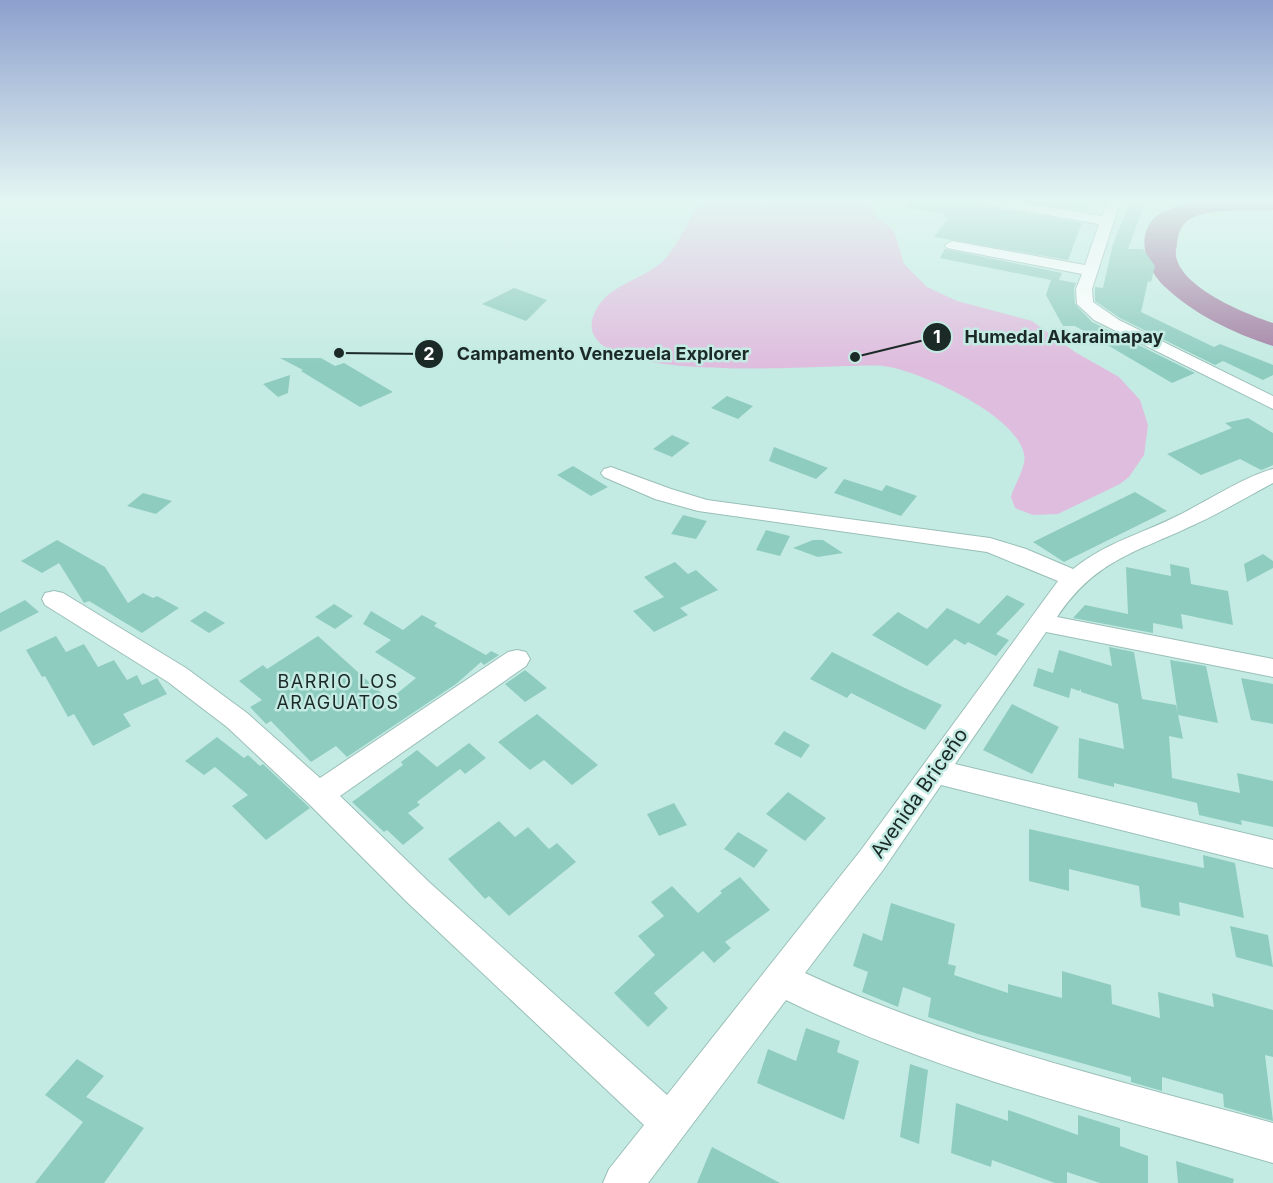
<svg xmlns="http://www.w3.org/2000/svg" width="1273" height="1183" viewBox="0 0 1273 1183" font-family="Inter,sans-serif">
	<style>
		.green { fill: #dfbdde }
		.water { fill: #a582a5 }
		.building { fill: #8fccc0 }
		.lines { fill: none; stroke-linecap: round; stroke-linejoin: round }
		.minor-casing { stroke: #99bfb7; stroke-width: 2 }
		.minor { fill: #fff; fill-rule: evenodd }
		.labels { text-anchor: middle; dominant-baseline: central; stroke-width: 5; stroke-linejoin: round; paint-order: stroke }
		.neighbourhood-label { font-size: 18px; letter-spacing: 1.5px; fill: #1b2a27; stroke: #c4ebe3 }
		.near-street-label { font-size: 20px; fill: #1b2a27; stroke: #c4ebe3 }
		.leader { fill: none; stroke: #1b2a27; stroke-width: 2 }
		.callout-dot { fill: #1b2a27; stroke: #c4ebe3; stroke-width: 2 }
		.mark-label { font-size: 18px; text-anchor: middle; font-weight: bold; fill: #fff }
		.callout-label { font-size: 18px; text-anchor: middle; font-weight: bold; fill: #1b2a27; stroke: #c4ebe3; stroke-width: 5; stroke-linejoin: round; paint-order: stroke }
	</style>
	<rect width="100%" height="100%" fill="#c4ebe3"/>
	<path class="green" d="M707 199H869L874 215 894 231 904 264 927 287 957 301 1032 321 1075 352 1119 377 1140 400 1148 425 1144 455 1129 477 1120 484 1058 514 1033 515 1015 508 1011 497C1014 485 1027 466 1024 454 1017 415 919 370 883 366 848 362 557 393 595 312 609 283 642 281 663 261 682 243 687 215 707 199Z"/>
	<path class="water" d="M1217 201 1273 202V210C1251 211 1209 208 1190 219 1181 225 1178 233 1177 243 1177 247 1175 252 1176 256 1181 288 1246 314 1273 323V346C1235 334 1193 314 1164 286 1142 265 1133 224 1167 210 1183 203 1200 202 1217 201Z"/>
	<path class="building" d="M907 199H946L1082 223 1068 260 934 237 948 218 942 217 945 214 907 208Z
		M1014 199H1077L1090 201 1086 211Z
		M1131 199 1145 202 1128 249H1143L1155 266 1151 282 1148 281 1141 312 1214 347 1220 344 1273 365V375L1263 380 1223 361 1227 359 1215 365 1120 318 1095 301V287L1103 288 1113 244Z
		M945 249 1062 273 1059 280 1076 283 1074 289 1075 304 1092 322 1195 373 1172 383 1075 326H1063L1046 295 1051 280 940 258Z
		M514 288 547 300 526 321 482 304Z
		M280 358H321L335 366 344 363 393 392 360 407 301 371 303 370Z
		M290 375 288 393 278 397 263 384Z
		M727 396 753 406 738 419 711 408Z
		M1248 418 1273 433V465L1264 469 1261 470 1240 459 1201 475 1167 454 1232 428 1225 423Z
		M672 435 690 443 672 457 653 449Z
		M774 447 828 468 816 479 769 461Z
		M573 466 608 487 591 496 557 475Z
		M844 479 882 491 886 485 917 496 901 516 834 493Z
		M1135 492 1167 511 1064 562 1033 542Z
		M143 493 172 501 156 514 127 506Z
		M683 515 707 521 696 539 671 534Z
		M766 530 790 536 780 556 756 550Z
		M57 540 105 567 128 603 143 593 153 598 157 596 179 608 142 633 89 601 84 603 59 563 42 573 21 561Z
		M813 540H823L843 553 818 557 793 548Z
		M1263 554 1273 561V568L1247 582 1244 564Z
		M675 562 688 574 696 570 718 590 680 608 688 615 654 632 633 611 664 597 644 577Z
		M1170 564 1189 568 1191 584 1228 591 1233 625 1181 614 1183 629 1153 623V633L1073 618 1085 605 1128 614 1126 567 1171 576Z
		M1007 595 1025 604 996 634 1009 640 996 656 968 642 965 645 955 639 927 666 872 635 898 612 927 629 947 608 979 624Z
		M25 600 39 612 0 632V613Z
		M334 604 353 616 335 629 315 617Z
		M205 611 225 623 209 633 190 621Z
		M371 611 403 630 422 615 437 623 434 626 486 655 491 651 499 655 484 665 481 662 456 684 347 757 336 746 311 762 271 721 266 724 250 707 262 700 239 681 263 665 267 669 318 636 389 700 416 678 375 652 391 640 363 624Z
		M56 636 66 652 84 644 98 667 114 660 127 680 137 675 142 685 157 678 167 694 123 714 131 726 93 746 74 714 68 717 45 676 42 677 26 650Z
		M1109 647 1134 652 1142 699 1176 705 1183 739 1169 736 1172 778 1240 793 1237 773 1273 781V827L1241 820 1242 825 1199 815 1197 803 1114 783V787L1078 778 1079 738 1124 749 1118 704 1081 692V689L1079 691 1071 688 1069 698 1033 686 1038 668 1053 673 1059 650 1112 666Z
		M832 652 905 688 942 705 925 730 851 693 847 698 810 679Z
		M1170 660 1206 666 1218 723 1178 715Z
		M525 670 547 688 525 702 505 684Z
		M1241 678 1273 684V724L1251 720Z
		M1012 704 1059 727 1032 774 983 750Z
		M537 714 598 765 572 785 544 760 530 770 498 742Z
		M784 731 810 745 801 758 774 744Z
		M217 737 244 758 248 755 260 766 263 764 310 808 266 840 232 806 248 795 215 767 204 775 185 761Z
		M469 743 486 758 465 774 460 769 417 802 420 805 408 813 424 828 403 845 387 830 384 832 352 802 403 765 401 762 417 750 437 767Z
		M788 792 826 818 805 841 766 814Z
		M674 803 687 825 659 836 647 814Z
		M499 821 515 837 528 827 549 849 557 843 576 862 509 916 489 896 485 899 448 859Z
		M1029 829 1204 868 1203 855 1235 863 1244 918 1179 902 1180 916 1141 907 1139 886 1069 869V891L1029 881Z
		M738 832 768 850 754 868 724 849Z
		M740 877 770 910 725 942 731 948 714 963 703 951 654 993 668 1008 648 1027 614 993 655 955 638 936 664 916 651 902 672 886 698 913 722 893 720 891Z
		M891 903 955 924 948 964 956 966 954 975 1008 993V984L1062 998V971L1111 985 1112 1004 1160 1018 1158 992 1214 1007 1212 993 1273 1010V1057L1265 1055 1273 1121 1224 1107 1223 1094 1162 1077V1091L1131 1082V1077L978 1034 928 1017 931 998 903 987 898 1007 862 992 868 972 853 966 863 933 882 941Z
		M1230 926 1268 935 1273 967 1236 957Z
		M806 1028 840 1041 837 1052 859 1061 844 1120 757 1083 768 1049 796 1061Z
		M77 1059 104 1076 86 1097 144 1128 104 1183H35L83 1122 45 1095Z
		M910 1064 928 1070 919 1144 900 1137Z
		M956 1103 1008 1121V1110L1078 1135V1115L1120 1128V1146L1148 1156V1183H1100L1067 1172V1183H1055L992 1160 991 1167 951 1153Z
		M712 1147 780 1183H697Z
		M1176 1161 1234 1179 1233 1183H1178Z"/>
	<g class="lines">
		<g class="minor-casing">
			<path id="minor" d="M973 199H1002L1102 216 1109 199H1121L1092 289 1093 302 1119 320 1273 396V409L1094 320 1077 304 1076 289 1082 274 947 248 945 245 952 241 1085 265 1099 224 980 203Z
				M611 467 671 489 707 500 990 538 1026 549 1073 569C1107 542 1139 535 1177 516 1204 503 1245 476 1273 469V483C1245 498 1217 515 1187 528 1131 554 1094 562 1057 617L1273 659V677L1046 632 955 764 1273 840V868L941 785 883 870 805 973C954 1042 1116 1080 1273 1123V1163C1109 1115 940 1075 786 1000L648 1183H603L609 1169 644 1125 408 903 309 804 227 727 168 682 45 605 42 599 45 593 54 591 63 593 186 668 247 713 320 778 508 652 517 650 526 652 530 659 526 666 340 796 430 883 667 1095 861 850 1058 581 987 552 698 511 655 499 604 477 601 473 604 469Z"/>
		</g>
		<use href="#minor" class="minor"/>
	</g>
	<linearGradient id="sky" x2="0" y2="1"><stop stop-color="#8da0cd"/><stop offset="0.55" stop-color="#e4f6f2"/><stop offset="1" stop-color="#e4f6f2" stop-opacity="0"/></linearGradient>
	<rect width="1273" height="364" fill="url(#sky)"/>
	<g class="labels">
		<g class="neighbourhood-label">
			<text x="338" y="681">BARRIO LOS<tspan x="338" dy="21">ARAGUATOS</tspan></text>
		</g>
		<g class="near-street-label">
			<text transform="translate(919 793) rotate(-55)">Avenida Briceño</text>
		</g>
	</g>
	<path class="leader" d="M855 357L937 337M339 353L429 354"/>
	<g class="callout-dot">
		<circle cx="855" cy="357" r="6"/>
		<circle cx="339" cy="353" r="6"/>
		<circle cx="937" cy="337" r="15"/>
		<circle cx="429" cy="354" r="15"/>
	</g>
	<g class="mark-label">
		<text x="937" y="343">1</text>
		<text x="429" y="360">2</text>
	</g>
	<g class="callout-label">
		<text x="1064" y="343">Humedal Akaraimapay</text>
		<text x="603" y="360">Campamento Venezuela Explorer</text>
	</g>
</svg>
